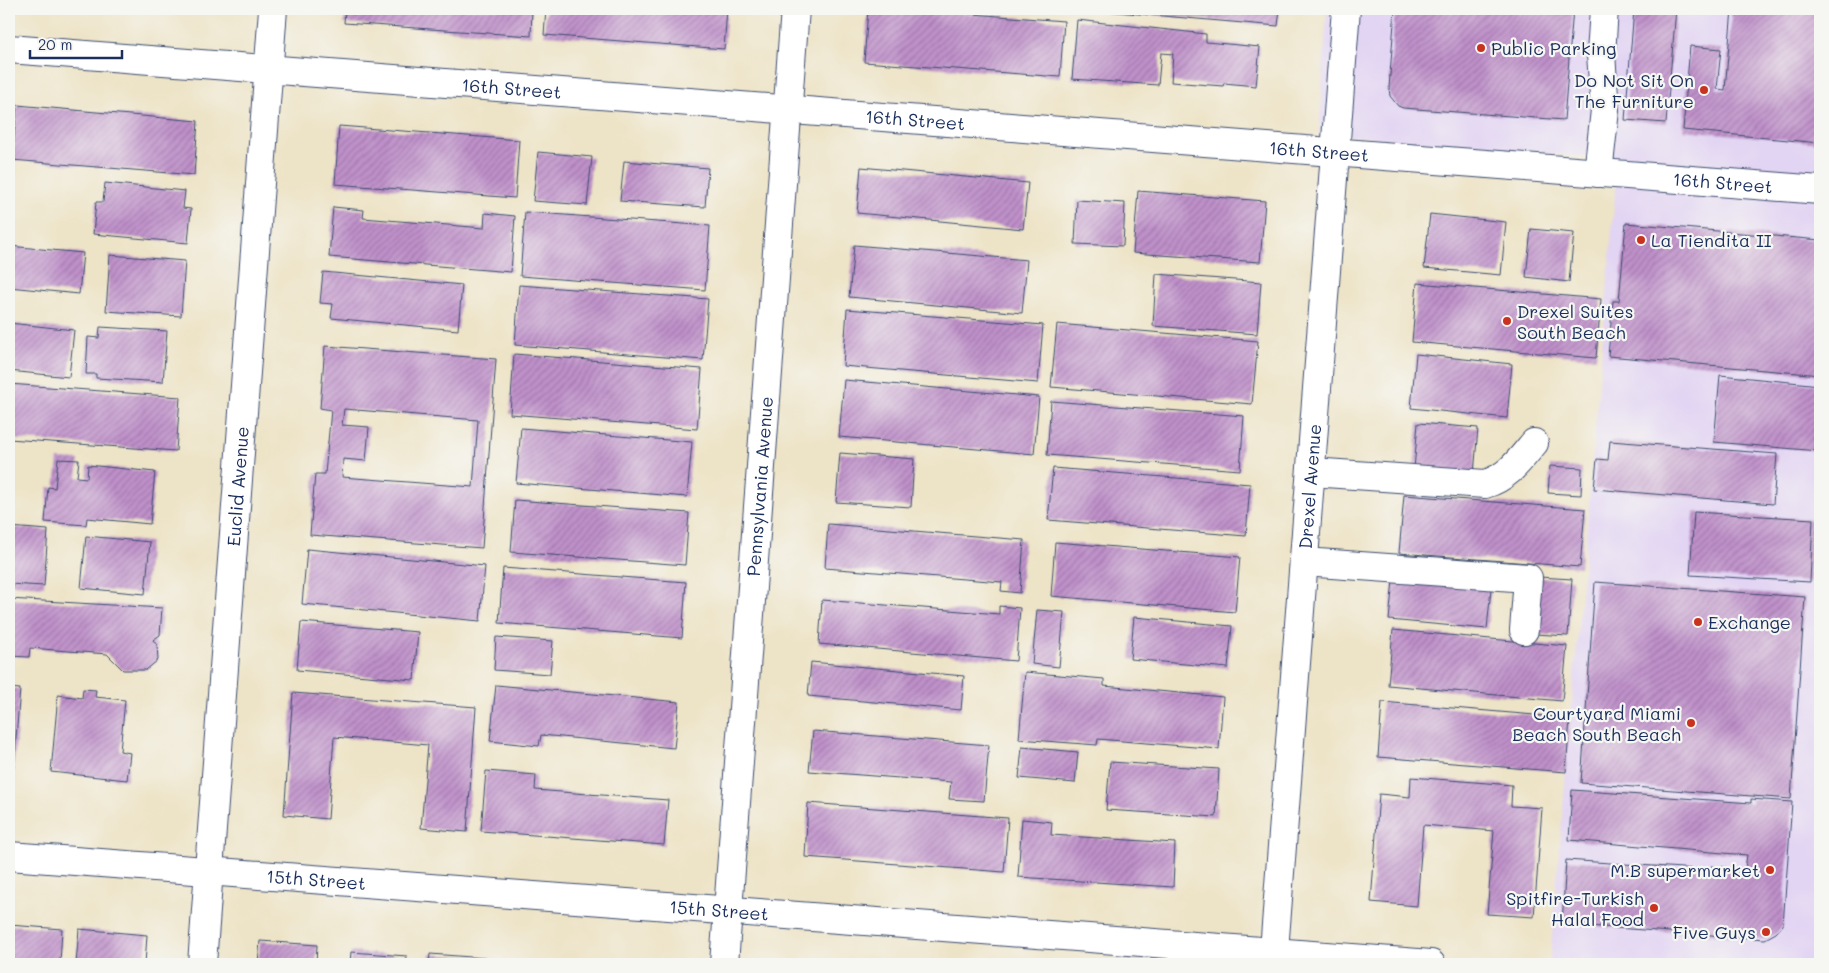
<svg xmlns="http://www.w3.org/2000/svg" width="1829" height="973" viewBox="0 0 1829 973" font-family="Mali,sans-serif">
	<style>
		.built { fill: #e2d4f3 }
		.building { fill: url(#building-hatch); fill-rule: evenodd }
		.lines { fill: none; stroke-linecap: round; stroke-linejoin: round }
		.minor-casing { stroke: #3a4a6e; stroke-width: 30 }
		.minor { stroke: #fff; stroke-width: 28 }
		.poi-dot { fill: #c8321e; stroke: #f6f6f2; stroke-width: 2 }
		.labels { text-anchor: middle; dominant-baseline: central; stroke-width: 4.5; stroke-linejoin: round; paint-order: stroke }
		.poi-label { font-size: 18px; fill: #1b2f5e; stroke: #f6f6f2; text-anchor: end }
		.street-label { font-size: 18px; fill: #1b2f5e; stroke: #f6f6f2 }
	</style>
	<defs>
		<pattern id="building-hatch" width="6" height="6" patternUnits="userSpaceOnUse" patternTransform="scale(1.25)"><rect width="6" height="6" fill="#c091ca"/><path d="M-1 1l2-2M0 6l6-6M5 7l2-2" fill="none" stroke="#9b77a7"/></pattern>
	</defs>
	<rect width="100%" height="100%" fill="#f6f6f2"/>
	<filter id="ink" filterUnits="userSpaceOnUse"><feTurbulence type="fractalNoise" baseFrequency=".02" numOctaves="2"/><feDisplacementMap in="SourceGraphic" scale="10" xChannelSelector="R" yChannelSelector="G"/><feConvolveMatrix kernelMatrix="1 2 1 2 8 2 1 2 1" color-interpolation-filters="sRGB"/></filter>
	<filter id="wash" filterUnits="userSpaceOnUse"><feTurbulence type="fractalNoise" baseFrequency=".0096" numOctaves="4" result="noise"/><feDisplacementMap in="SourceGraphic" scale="20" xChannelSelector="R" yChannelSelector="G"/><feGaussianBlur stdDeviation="1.12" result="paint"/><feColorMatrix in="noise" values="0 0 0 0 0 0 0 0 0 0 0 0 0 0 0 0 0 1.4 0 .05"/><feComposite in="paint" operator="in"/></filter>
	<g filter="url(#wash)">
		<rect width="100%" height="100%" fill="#ede3c6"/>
		<path class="built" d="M1327 9H1820V964H1561L1550 960 1618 160 1319 133Z"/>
		<g id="blocks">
			<path class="building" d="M345 9H532L531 36 344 23Z
				M546 9H727L724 49 544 35Z
				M868 9H907L1064 21 1060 77 864 62Z
				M1082 9H1280L1278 26Z
				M1395 9H1573L1564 120 1403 108 1398 106 1390 96 1389 88Z
				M1634 9H1676L1666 123 1625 120Z
				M1732 9H1820V143L1683 130 1690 46 1721 49 1717 89 1725 90Z
				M1077 20 1206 34V42L1260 47 1256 86 1224 83 1223 86 1171 82 1173 54 1161 53 1158 85 1072 79Z
				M17 105 198 121 194 175 12 160Z
				M339 126 519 140 515 198 335 184Z
				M538 152 592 157 587 205 533 201Z
				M624 161 708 168 705 207 620 201Z
				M861 167 1028 183 1023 229 857 213Z
				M105 183 185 191 183 208 191 209 188 243 93 234 96 202H103Z
				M1138 191 1265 201 1260 262 1133 253Z
				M1077 200 1125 203 1123 246 1075 244Z
				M333 207 364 210 363 218 484 228 485 213 515 216 511 272 329 257Z
				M525 212 710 226 705 290 520 276Z
				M1430 214 1506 222 1501 275 1424 268Z
				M1626 223 1820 240V375L1608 356 1613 301H1619Z
				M1531 229 1574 233 1569 282 1526 277Z
				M854 245 1027 260 1022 313 849 297Z
				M9 246 83 253 79 294 9 287Z
				M110 255 185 261 181 316 106 311Z
				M323 272 462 285 458 330 331 318 333 304 320 303Z
				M1156 274 1261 282 1257 334 1153 326Z
				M1417 283 1601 299 1596 358 1412 342Z
				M519 285 708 299 703 360 515 345Z
				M847 309 1043 325 1038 383 843 366Z
				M9 323 74 330 69 377 9 371Z
				M1057 324 1258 341 1252 404 1051 387Z
				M100 327 167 331 163 382 96 378V374H86L88 337 99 338Z
				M325 346 496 359 482 548 310 535 315 474H325L331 410 320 408ZM344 409 478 420 473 487 342 477 343 459 366 461 369 427 342 425Z
				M514 354 702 369 697 429 510 414Z
				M1416 354 1512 364 1507 418 1411 408Z
				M1720 375 1820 385 1818 451 1714 442Z
				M844 380 1039 397 1034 454 839 437Z
				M9 384 180 397 176 451 9 439Z
				M1051 401 1244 416 1240 470 1047 455Z
				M1418 423 1478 428 1474 474 1414 469Z
				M521 428 692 442 687 497 516 483Z
				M1610 441 1777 454 1773 504 1594 489 1597 459 1608 460Z
				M840 453 914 459 911 507 836 502Z
				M58 459 79 460 77 477 87 478 88 465 155 472 150 524 87 518 86 525 45 522 48 487 55 488Z
				M1550 466 1582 468 1581 495 1548 493Z
				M1053 468 1250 484 1246 536 1048 520Z
				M1404 495 1585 509 1580 567 1399 553Z
				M515 500 689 513 685 565 511 552Z
				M1694 512 1813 519 1810 582 1690 575Z
				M828 524 1024 540 1020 593 1001 591 1002 582 825 568Z
				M9 527 48 530 44 586 9 584Z
				M86 536 150 542 145 594 81 588Z
				M1055 542 1240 557 1235 612 1051 596Z
				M307 549 485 566 480 621 302 604Z
				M503 568 686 582 682 638 499 623Z
				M1394 570 1492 579 1487 629 1389 620Z
				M1539 577 1572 579 1568 636 1535 634Z
				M1595 582 1805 597 1791 799 1581 783Z
				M9 599 162 608 160 635 153 640 157 645 158 660 146 670H123L107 654 30 648 29 657 9 656Z
				M822 600 999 614V606L1020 608 1016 661 819 644Z
				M1037 610 1064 612 1059 667 1032 664Z
				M1134 617 1232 626 1228 668 1130 659Z
				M301 622 418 632 414 680 297 670Z
				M1393 630 1567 646 1562 701 1388 685Z
				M496 637 553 641 550 674 494 670Z
				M811 662 964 676 961 710 808 696Z
				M1025 672 1104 679V686L1223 697 1219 749 1098 739 1097 745 1019 739Z
				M496 685 679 702 674 748 541 735 539 746 490 741Z
				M9 688 20 689 12 787H9Z
				M83 689 96 690 95 697 125 700 120 751 130 753 127 780 51 772 58 695 82 698Z
				M293 693 476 707 467 832 421 828 428 745 334 737 328 819 284 815Z
				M1382 702 1570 718 1566 772 1378 757Z
				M813 731 989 745 984 801 949 799 951 782 809 771Z
				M1022 747 1078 752 1075 783 1019 778Z
				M1110 762 1219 769 1216 817 1106 810Z
				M486 771 536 775 535 790 668 800 664 845 481 831Z
				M1411 777 1512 785 1511 806 1542 808 1534 917 1487 914 1494 831 1423 825 1417 906 1371 902 1379 794 1410 797Z
				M1572 790 1751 803V799L1792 802 1783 925 1776 933 1765 939 1562 924 1566 860 1711 870V866L1745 869 1747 855 1569 840Z
				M808 803 1008 818 1004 872 805 857Z
				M1022 819 1052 822 1051 835 1175 843 1173 887 1018 877Z
				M9 925 62 929 60 964H9Z
				M79 929 147 935 145 964H76Z
				M260 941 317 945 316 964H258Z
				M351 952 407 956 406 964H350Z
				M430 954 485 958 484 964H429Z"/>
		</g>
	</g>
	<g filter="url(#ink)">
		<use href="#blocks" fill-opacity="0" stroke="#3a4a6e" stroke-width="1"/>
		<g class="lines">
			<g class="minor-casing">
				<g id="minor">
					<path id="s1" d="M9 49 1820 190"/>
					<path d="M1598 173 1605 110 1601 54 1604 9"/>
					<path d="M1311 472 1485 484C1508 477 1519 461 1534 443"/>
					<path d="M1304 562 1528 578 1524 630"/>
					<path id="s2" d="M9 856 1431 964"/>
					<path id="s3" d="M202 964 273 9"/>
					<path id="s4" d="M724 964 795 9"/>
					<path id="s5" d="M1273 964 1346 9"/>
				</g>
			</g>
			<use href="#minor" class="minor"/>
		</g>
	</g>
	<g class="poi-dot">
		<circle cx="1481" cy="48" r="5"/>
		<circle cx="1704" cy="90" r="5"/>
		<circle cx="1641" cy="240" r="5"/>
		<circle cx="1507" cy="321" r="5"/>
		<circle cx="1698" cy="622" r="5"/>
		<circle cx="1691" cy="723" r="5"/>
		<circle cx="1770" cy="870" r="5"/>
		<circle cx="1654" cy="908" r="5"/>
		<circle cx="1766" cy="932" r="5"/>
	</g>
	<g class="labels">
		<g class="poi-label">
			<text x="1491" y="48" text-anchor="start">Public Parking</text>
			<text x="1694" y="80">Do Not Sit On<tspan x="1694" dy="21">The Furniture</tspan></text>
			<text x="1651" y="240" text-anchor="start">La Tiendita II</text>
			<text x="1517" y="311" text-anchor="start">Drexel Suites<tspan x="1517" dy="21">South Beach</tspan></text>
			<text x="1708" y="622" text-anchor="start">Exchange</text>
			<text x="1681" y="713">Courtyard Miami<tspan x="1681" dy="21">Beach South Beach</tspan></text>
			<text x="1760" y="870">M.B supermarket</text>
			<text x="1644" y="898">Spitfire-Turkish<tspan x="1644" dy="21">Halal Food</tspan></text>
			<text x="1756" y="932">Five Guys</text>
		</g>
		<g class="street-label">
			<text stroke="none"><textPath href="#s1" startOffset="504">16th Street</textPath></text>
			<text stroke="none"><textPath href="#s1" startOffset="909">16th Street</textPath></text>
			<text stroke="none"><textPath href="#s1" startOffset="1314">16th Street</textPath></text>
			<text stroke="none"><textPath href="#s1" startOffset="1719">16th Street</textPath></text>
			<text stroke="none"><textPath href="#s3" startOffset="479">Euclid Avenue</textPath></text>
			<text stroke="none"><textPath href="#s5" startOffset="479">Drexel Avenue</textPath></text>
			<text stroke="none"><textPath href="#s4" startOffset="479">Pennsylvania Avenue</textPath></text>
			<text stroke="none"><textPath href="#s2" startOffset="308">15th Street</textPath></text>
			<text stroke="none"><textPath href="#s2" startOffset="712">15th Street</textPath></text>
		</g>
	</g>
	<rect width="1829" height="973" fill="none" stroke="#f6f6f2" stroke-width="30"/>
	<path d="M30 50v8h92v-8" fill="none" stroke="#1b2f5e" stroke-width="2.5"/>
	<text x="38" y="50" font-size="15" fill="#1b2f5e" stroke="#f6f6f2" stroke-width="4" paint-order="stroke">20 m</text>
</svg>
